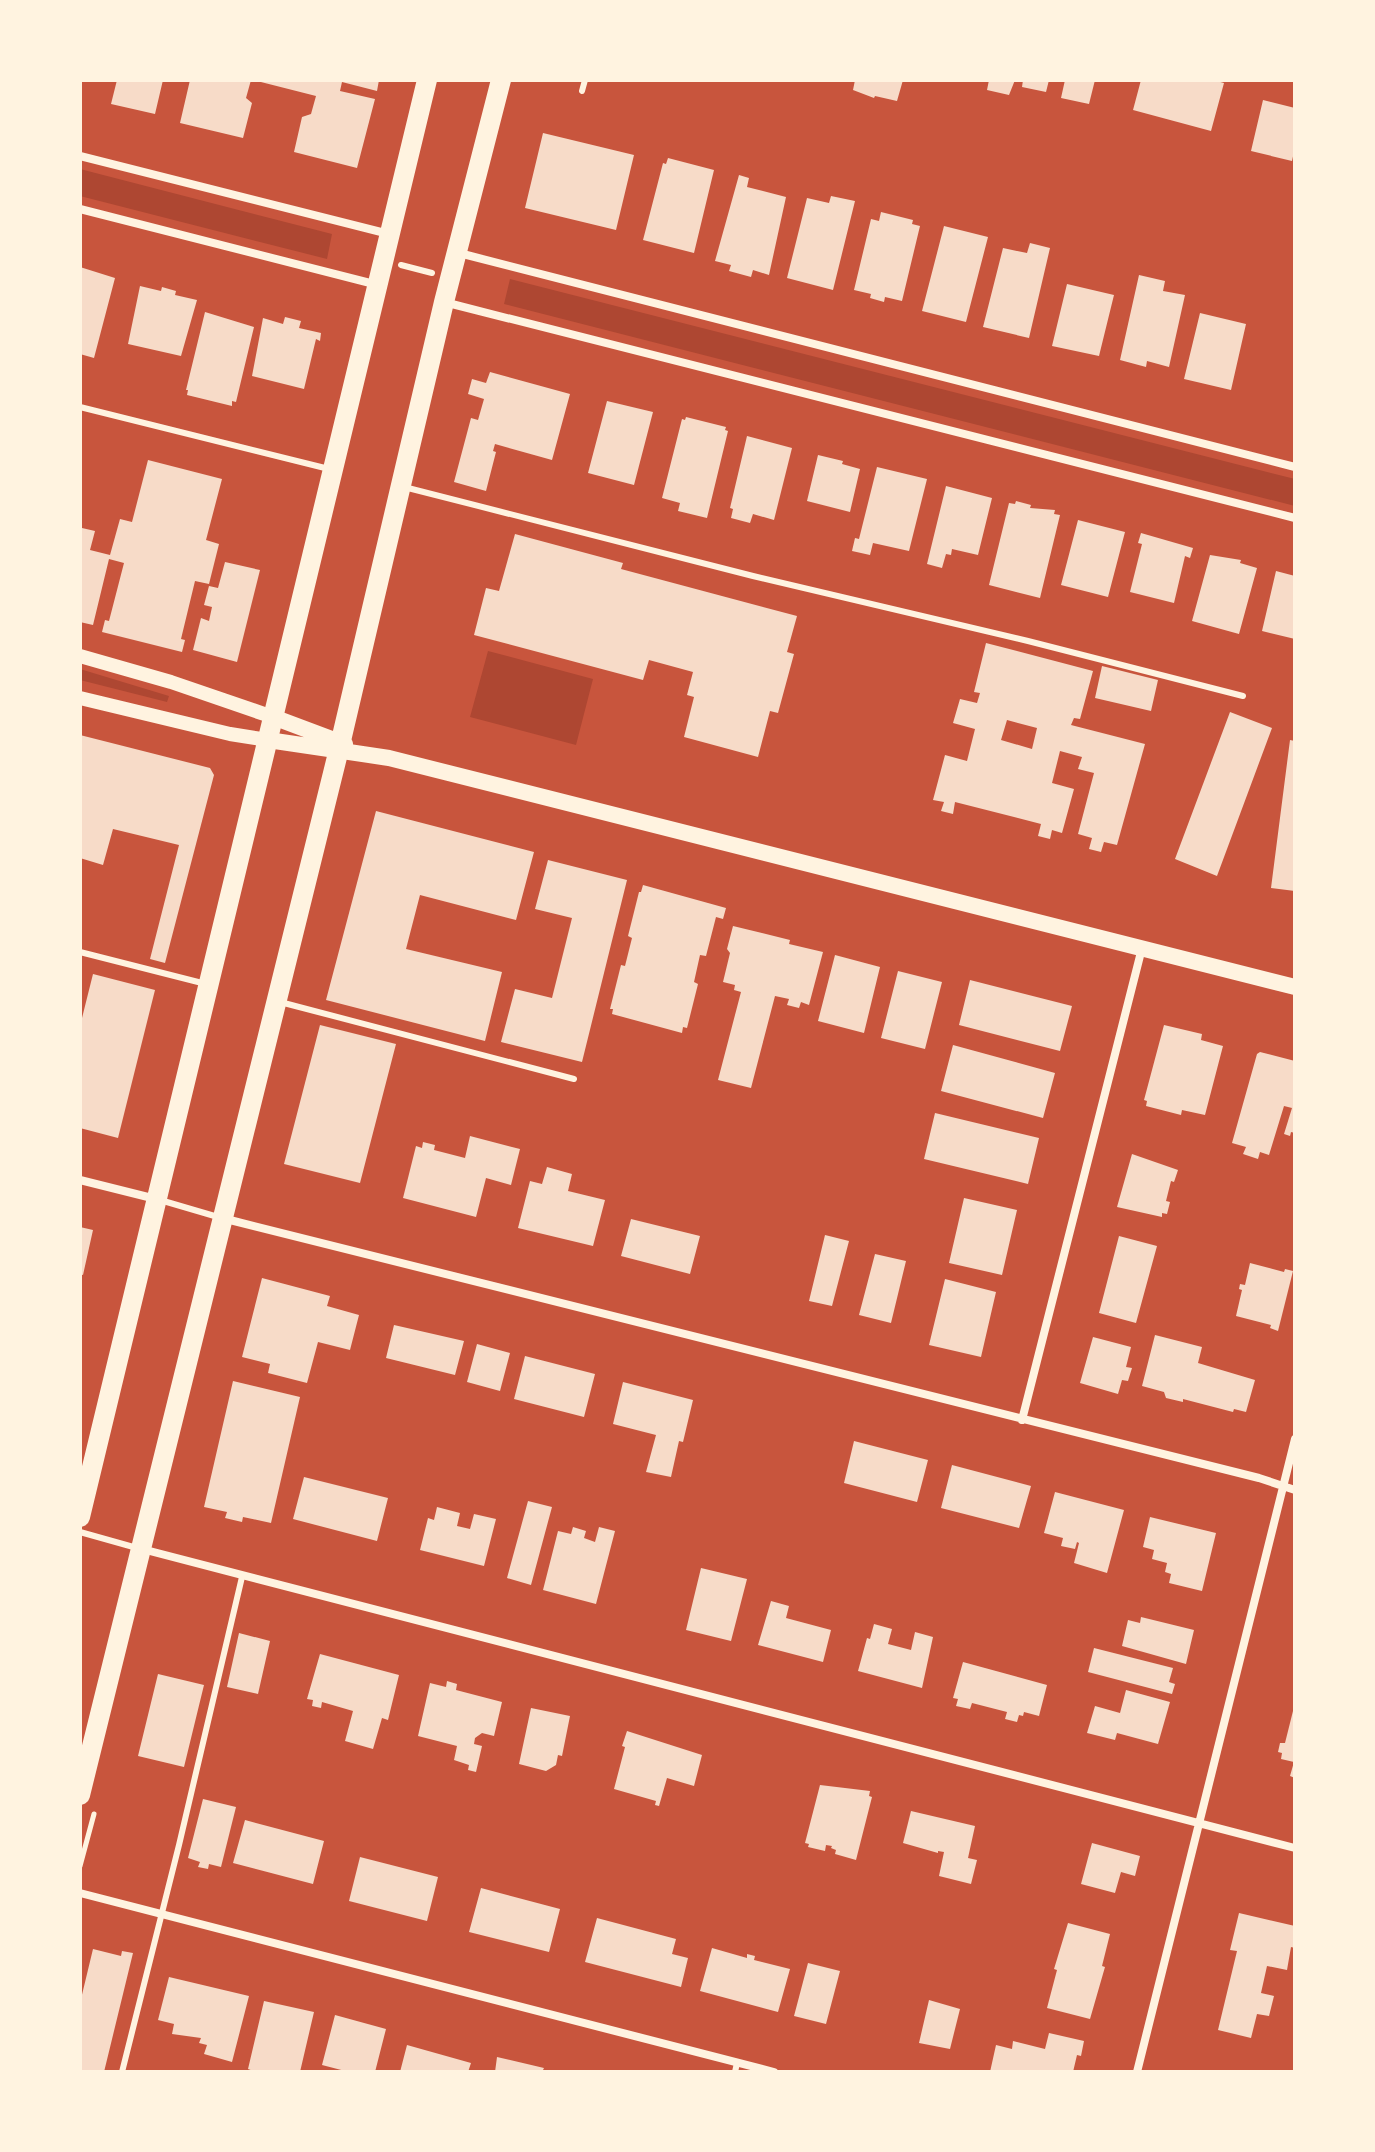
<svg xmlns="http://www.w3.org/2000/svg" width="1375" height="2152" viewBox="0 0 1375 2152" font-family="'Public Sans',sans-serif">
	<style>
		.green { fill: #ae4732 }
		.building { fill: #f7dbc8; fill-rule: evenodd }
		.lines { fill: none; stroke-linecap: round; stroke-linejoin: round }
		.path { stroke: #fff3e0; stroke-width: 5 }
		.service { stroke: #fff3e0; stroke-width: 6 }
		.minor { stroke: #fff3e0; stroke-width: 8 }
		.tertiary { stroke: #fff3e0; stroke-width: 14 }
		.secondary { stroke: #fff3e0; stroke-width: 16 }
		.primary { stroke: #fff3e0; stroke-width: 20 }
	</style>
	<rect width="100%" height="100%" fill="#c8553d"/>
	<path class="green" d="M80 169 332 234 327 259 80 196Z
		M510 279 1295 479V506L504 304Z
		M488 651 593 679 576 745 470 717Z
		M80 669 169 696 167 702 80 680Z"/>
	<path class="building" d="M117 80H163L155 114 111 104Z
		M190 80H251L246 98 252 103 243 138 180 123Z
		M253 80H379L377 91 342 82 340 91 375 99 357 168 294 152 302 117 311 114 316 96Z
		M855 80H903L897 101 875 96 874 98 853 90Z
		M989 80H1015L1009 95 987 90Z
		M1023 80H1049L1046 92 1022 87Z
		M1065 80H1095L1089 104 1061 98Z
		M1141 80H1213L1224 83 1211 131 1133 110Z
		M1263 100 1295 108V147L1292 161 1251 151Z
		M543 133 634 155 616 230 525 208Z
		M668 158 714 170 694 253 643 240 663 163 666 164Z
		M739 175 749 178 747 187 786 197 769 275 753 270 751 277 729 271 731 265 715 261Z
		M831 196 855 201 833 290 787 278 807 198 829 203Z
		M881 212 913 220 912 224 920 226 902 301 885 297 884 302 870 298 871 294 854 290 871 219 879 221Z
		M944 226 988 237 966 322 922 311Z
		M1030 243 1050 248 1029 338 983 327 1003 248 1027 253Z
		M80 267 115 278 94 358 80 354Z
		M1139 275 1165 281 1163 291 1185 295 1169 367 1147 361 1146 367 1120 360Z
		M1067 284 1114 295 1099 356 1052 346Z
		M140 286 161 291 162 287 176 291 175 295 197 300 181 356 128 344Z
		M205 312 254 327 236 402 232 401V406L187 395 188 390H186Z
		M1200 313 1246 324 1231 390 1184 379Z
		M285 317 301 321 299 328 321 333 320 341 316 339 304 389 252 376 263 318 283 324Z
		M490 372 570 394 552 460 495 444 493 451 496 452 486 491 454 482 471 418 478 420 484 399 468 394 472 379 486 383Z
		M607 401 653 412 634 485 588 473Z
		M686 417 726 427 725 430 728 431 707 518 678 511 680 503 662 498 682 419 685 420Z
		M747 436 792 448 774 520 753 514 750 523 731 518 733 509 730 508Z
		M818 455 843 461 842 464 860 469 850 512 807 501Z
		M148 460 222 479 206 540 219 544 209 584 195 581 181 639 185 640 182 652 102 632 105 620 109 621 124 563 109 559 93 625 80 622 82 528 95 531 90 550 110 555 120 519 132 522Z
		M877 467 927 479 909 551 873 543 870 555 852 551 855 538 859 539Z
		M946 486 992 498 978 555 952 549 951 555 946 554 942 568 927 564Z
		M1016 501 1031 505 1030 508 1055 510 1054 514 1060 515 1040 598 989 585 1009 503 1015 504Z
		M1078 520 1125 532 1108 597 1061 585Z
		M1141 533 1193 548 1190 558 1185 556 1174 603 1130 592 1142 544 1138 543Z
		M515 534 623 563 621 569 797 616 787 652 794 654 778 713 770 711 758 757 684 737 694 697 687 695 693 672 649 660 643 680 474 635 486 588 499 591Z
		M1210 555 1241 560 1240 563 1257 568 1239 634 1192 621Z
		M225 562 260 570 237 662 193 650 201 618 209 621 212 607 204 605 209 586 218 588Z
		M1276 571 1295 576V639L1262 631Z
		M986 643 1093 671 1080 719 1074 718 1071 725 1145 744 1117 845 1104 842 1101 852 1089 849 1092 838 1078 834 1094 773 1078 769 1082 757 1060 751 1052 783 1074 789 1062 833 1052 830 1050 839 1038 836 1041 824 955 802 953 814 941 811 944 802 933 800 945 755 967 761 975 729 953 723 960 699 977 703 980 693 974 692ZM1007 720 1037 728 1032 749 1001 740Z
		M1102 666 1158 680 1151 711 1095 698Z
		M1230 712 1272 728 1217 876 1175 859Z
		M80 735 210 768 214 775 165 963 150 959 179 845 113 829 103 865 80 858Z
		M1290 740 1295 741V891L1271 888Z
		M376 811 534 852 516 920 420 895 406 949 502 972 485 1041 326 1000Z
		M548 860 627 880 582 1062 501 1042 515 989 552 998 572 918 535 909Z
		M643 885 726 908 723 919 716 917 706 956 700 955 694 982 698 984 687 1028 683 1027 682 1033 612 1014 613 1009H610L621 965 625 966 632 938 628 936 639 892H641Z
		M733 926 790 940 789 944 823 952 809 1005 801 1002 799 1008 787 1005 789 999 775 996 751 1088 718 1080 741 992 734 990 735 985 723 982 730 953 727 949Z
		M835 955 880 967 864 1033 818 1021Z
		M898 971 942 982 925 1049 881 1038Z
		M93 974 155 990 118 1138 80 1128V1026Z
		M970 980 1072 1006 1060 1051 959 1025Z
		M320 1025 396 1044 360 1183 284 1164Z
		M1164 1025 1202 1034 1201 1040 1223 1046 1205 1115 1182 1110 1181 1115 1146 1106 1147 1101 1144 1100Z
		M953 1045 1055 1073 1043 1118 941 1091Z
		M1260 1052 1295 1061V1133L1291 1132 1290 1136 1284 1134 1292 1108 1284 1106 1269 1155 1260 1152 1258 1159 1243 1154 1246 1147 1232 1143 1257 1054Z
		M935 1113 1039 1138 1028 1184 924 1159Z
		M470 1136 520 1149 511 1185 486 1178 476 1217 403 1198 416 1146 422 1148 423 1142 435 1145 434 1150 465 1158Z
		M1132 1154 1178 1170 1174 1182 1171 1181 1166 1201 1170 1202 1167 1214 1162 1213V1217L1117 1207Z
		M547 1167 572 1174 568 1191 605 1200 593 1246 518 1228 530 1181 542 1184Z
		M964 1198 1017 1210 1002 1275 949 1263Z
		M631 1219 700 1236 690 1274 621 1256Z
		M80 1227 93 1230 83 1275 80 1274Z
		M825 1235 849 1241 832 1306 809 1301Z
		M1119 1236 1157 1246 1136 1323 1099 1313Z
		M875 1254 906 1261 891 1323 859 1315Z
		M1250 1263 1284 1272 1285 1269 1293 1271 1278 1331 1270 1328 1271 1325 1236 1316 1242 1290 1239 1289 1240 1284 1245 1285Z
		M262 1278 330 1296 327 1306 359 1315 350 1350 318 1342 307 1383 268 1373 270 1364 242 1357Z
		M945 1279 996 1292 981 1357 929 1345Z
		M394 1325 464 1341 455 1375 386 1358Z
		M1155 1335 1202 1347 1198 1363 1255 1380 1246 1412 1234 1409 1233 1412 1183 1399V1402L1166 1398 1164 1392 1142 1386Z
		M1093 1337 1131 1347 1126 1367 1132 1368 1128 1381 1122 1380 1118 1394 1080 1383Z
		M477 1344 510 1353 500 1391 467 1382Z
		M525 1356 595 1374 584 1417 514 1399Z
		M233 1381 300 1397 271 1523 243 1517 242 1522 225 1518 227 1512 204 1507Z
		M623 1382 693 1400 683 1442 679 1441 671 1477 646 1472 656 1435 613 1424Z
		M854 1441 928 1460 917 1502 844 1483Z
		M952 1465 1031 1486 1019 1528 941 1508Z
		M304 1477 388 1498 377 1541 293 1519Z
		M1055 1492 1124 1510 1107 1573 1074 1563 1079 1543 1077 1542 1075 1549 1061 1546 1063 1538 1044 1533Z
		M528 1501 552 1507 531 1585 507 1578Z
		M437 1507 460 1513 457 1526 470 1529 474 1514 496 1519 484 1566 420 1550 428 1518 434 1520Z
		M1150 1517 1216 1533 1202 1591 1169 1583 1171 1574 1165 1572 1167 1563 1152 1559 1154 1550 1143 1547Z
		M573 1527 586 1531 584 1538 595 1542 599 1527 615 1531 596 1604 543 1590 558 1531 571 1534Z
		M701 1568 747 1579 731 1641 686 1630Z
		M771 1601 789 1606 786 1618 831 1630 823 1662 758 1645Z
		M1141 1617 1194 1630 1186 1664 1122 1646 1128 1620 1140 1623Z
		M874 1624 892 1629 888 1644 911 1650 915 1632 933 1637 922 1688 858 1671 867 1638 870 1639Z
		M239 1633 270 1641 258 1694 227 1687Z
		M1094 1648 1173 1668 1169 1682 1175 1684 1172 1694 1088 1672Z
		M320 1654 399 1675 388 1720 382 1718 373 1749 345 1741 353 1711 322 1702 321 1708 312 1706 313 1700 307 1699Z
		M963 1662 1047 1685 1039 1716 1024 1712 1023 1716 1019 1715 1017 1722 1005 1719 1007 1712 972 1703 970 1709 956 1706 958 1699 953 1698Z
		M158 1674 204 1685 184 1767 138 1756Z
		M447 1681 457 1684 456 1690 502 1702 494 1736 482 1733 475 1738 474 1744 482 1746 476 1772 468 1770 469 1765 454 1760 457 1746 418 1736 430 1683 446 1687Z
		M1126 1690 1170 1702 1158 1744 1117 1733 1115 1740 1087 1733 1095 1706 1120 1713Z
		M1294 1707H1295V1778L1290 1776 1294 1762 1281 1759 1282 1753 1278 1752 1280 1743H1285Z
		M531 1708 570 1716 562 1756 558 1755 556 1765 546 1771 519 1764Z
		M627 1731 702 1755 694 1786 667 1778 659 1806 655 1805 656 1801 614 1789 625 1747 622 1746Z
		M820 1785 870 1791 869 1796 872 1797 856 1860 835 1854 836 1850 831 1848 832 1846 826 1845 825 1851 808 1847 809 1844 805 1843Z
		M203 1799 236 1807 221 1867 209 1864 208 1869 198 1867 200 1862 188 1858Z
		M911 1811 975 1826 968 1858 977 1860 971 1884 939 1876 944 1852 938 1851V1853L903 1843Z
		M245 1820 324 1841 313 1884 233 1863Z
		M1092 1843 1140 1856 1135 1876 1121 1872 1115 1893 1081 1884Z
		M360 1857 438 1877 427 1921 349 1901Z
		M481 1888 560 1909 549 1952 469 1932Z
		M1239 1913 1295 1926V1948L1291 1947 1287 1970 1267 1966 1261 1993 1274 1996 1269 2016 1257 2014 1251 2038 1218 2030 1237 1951 1230 1950Z
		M597 1918 676 1939 672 1954 688 1958 681 1987 585 1962Z
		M1068 1923 1110 1934 1102 1966 1105 1967 1090 2019 1047 2008 1057 1970 1054 1969Z
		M712 1948 747 1958V1954L755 1956 754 1960 790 1969 778 2012 700 1991Z
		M93 1949 121 1956 122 1951 133 1953 104 2072H80V2003Z
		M808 1963 840 1971 826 2024 794 2016Z
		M169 1977 249 1996 232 2062 204 2054 207 2045 199 2043 201 2038 172 2034 174 2024 158 2020Z
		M929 2000 960 2009 950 2049 919 2043Z
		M264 2001 314 2012 300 2072H256L248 2069Z
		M335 2015 386 2029 375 2072H349L322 2065Z
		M1049 2033 1084 2041 1081 2056 1077 2055 1073 2072H990L996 2045 1012 2049 1013 2041 1045 2049Z
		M407 2045 471 2063 468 2072H400Z
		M497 2057 544 2068 542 2072H495Z"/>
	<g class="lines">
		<path class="path" d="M80 1866 94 1814"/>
		<path class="service" d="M582 91 585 80
			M401 265 432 273
			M80 407 329 469
			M404 487 753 576 1028 641 1243 696
			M80 952 206 984
			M280 1002 574 1079
			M160 1200 218 1217
			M80 1532 137 1548
			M122 2072 179 1845 242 1577
			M735 2072 737 2063"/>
		<path class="minor" d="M80 156 389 234
			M80 209 378 285
			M459 253 1295 467
			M444 302 1295 518
			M80 1180 156 1199
			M222 1218 1259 1478 1295 1490
			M1022 1420 1142 948
			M142 1549 1295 1848
			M80 1893 774 2072
			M1137 2072 1295 1439"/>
		<path class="tertiary" d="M80 656 171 682 273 717
			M80 698 230 734 268 740"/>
		<path class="secondary" d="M273 717 345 744
			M268 740 389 758 1295 987"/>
		<path class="primary" d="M80 1517 427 80
			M80 1795 339 749 444 302 501 80"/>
	</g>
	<rect width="1375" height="2152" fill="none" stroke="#fff3e0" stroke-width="164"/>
</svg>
